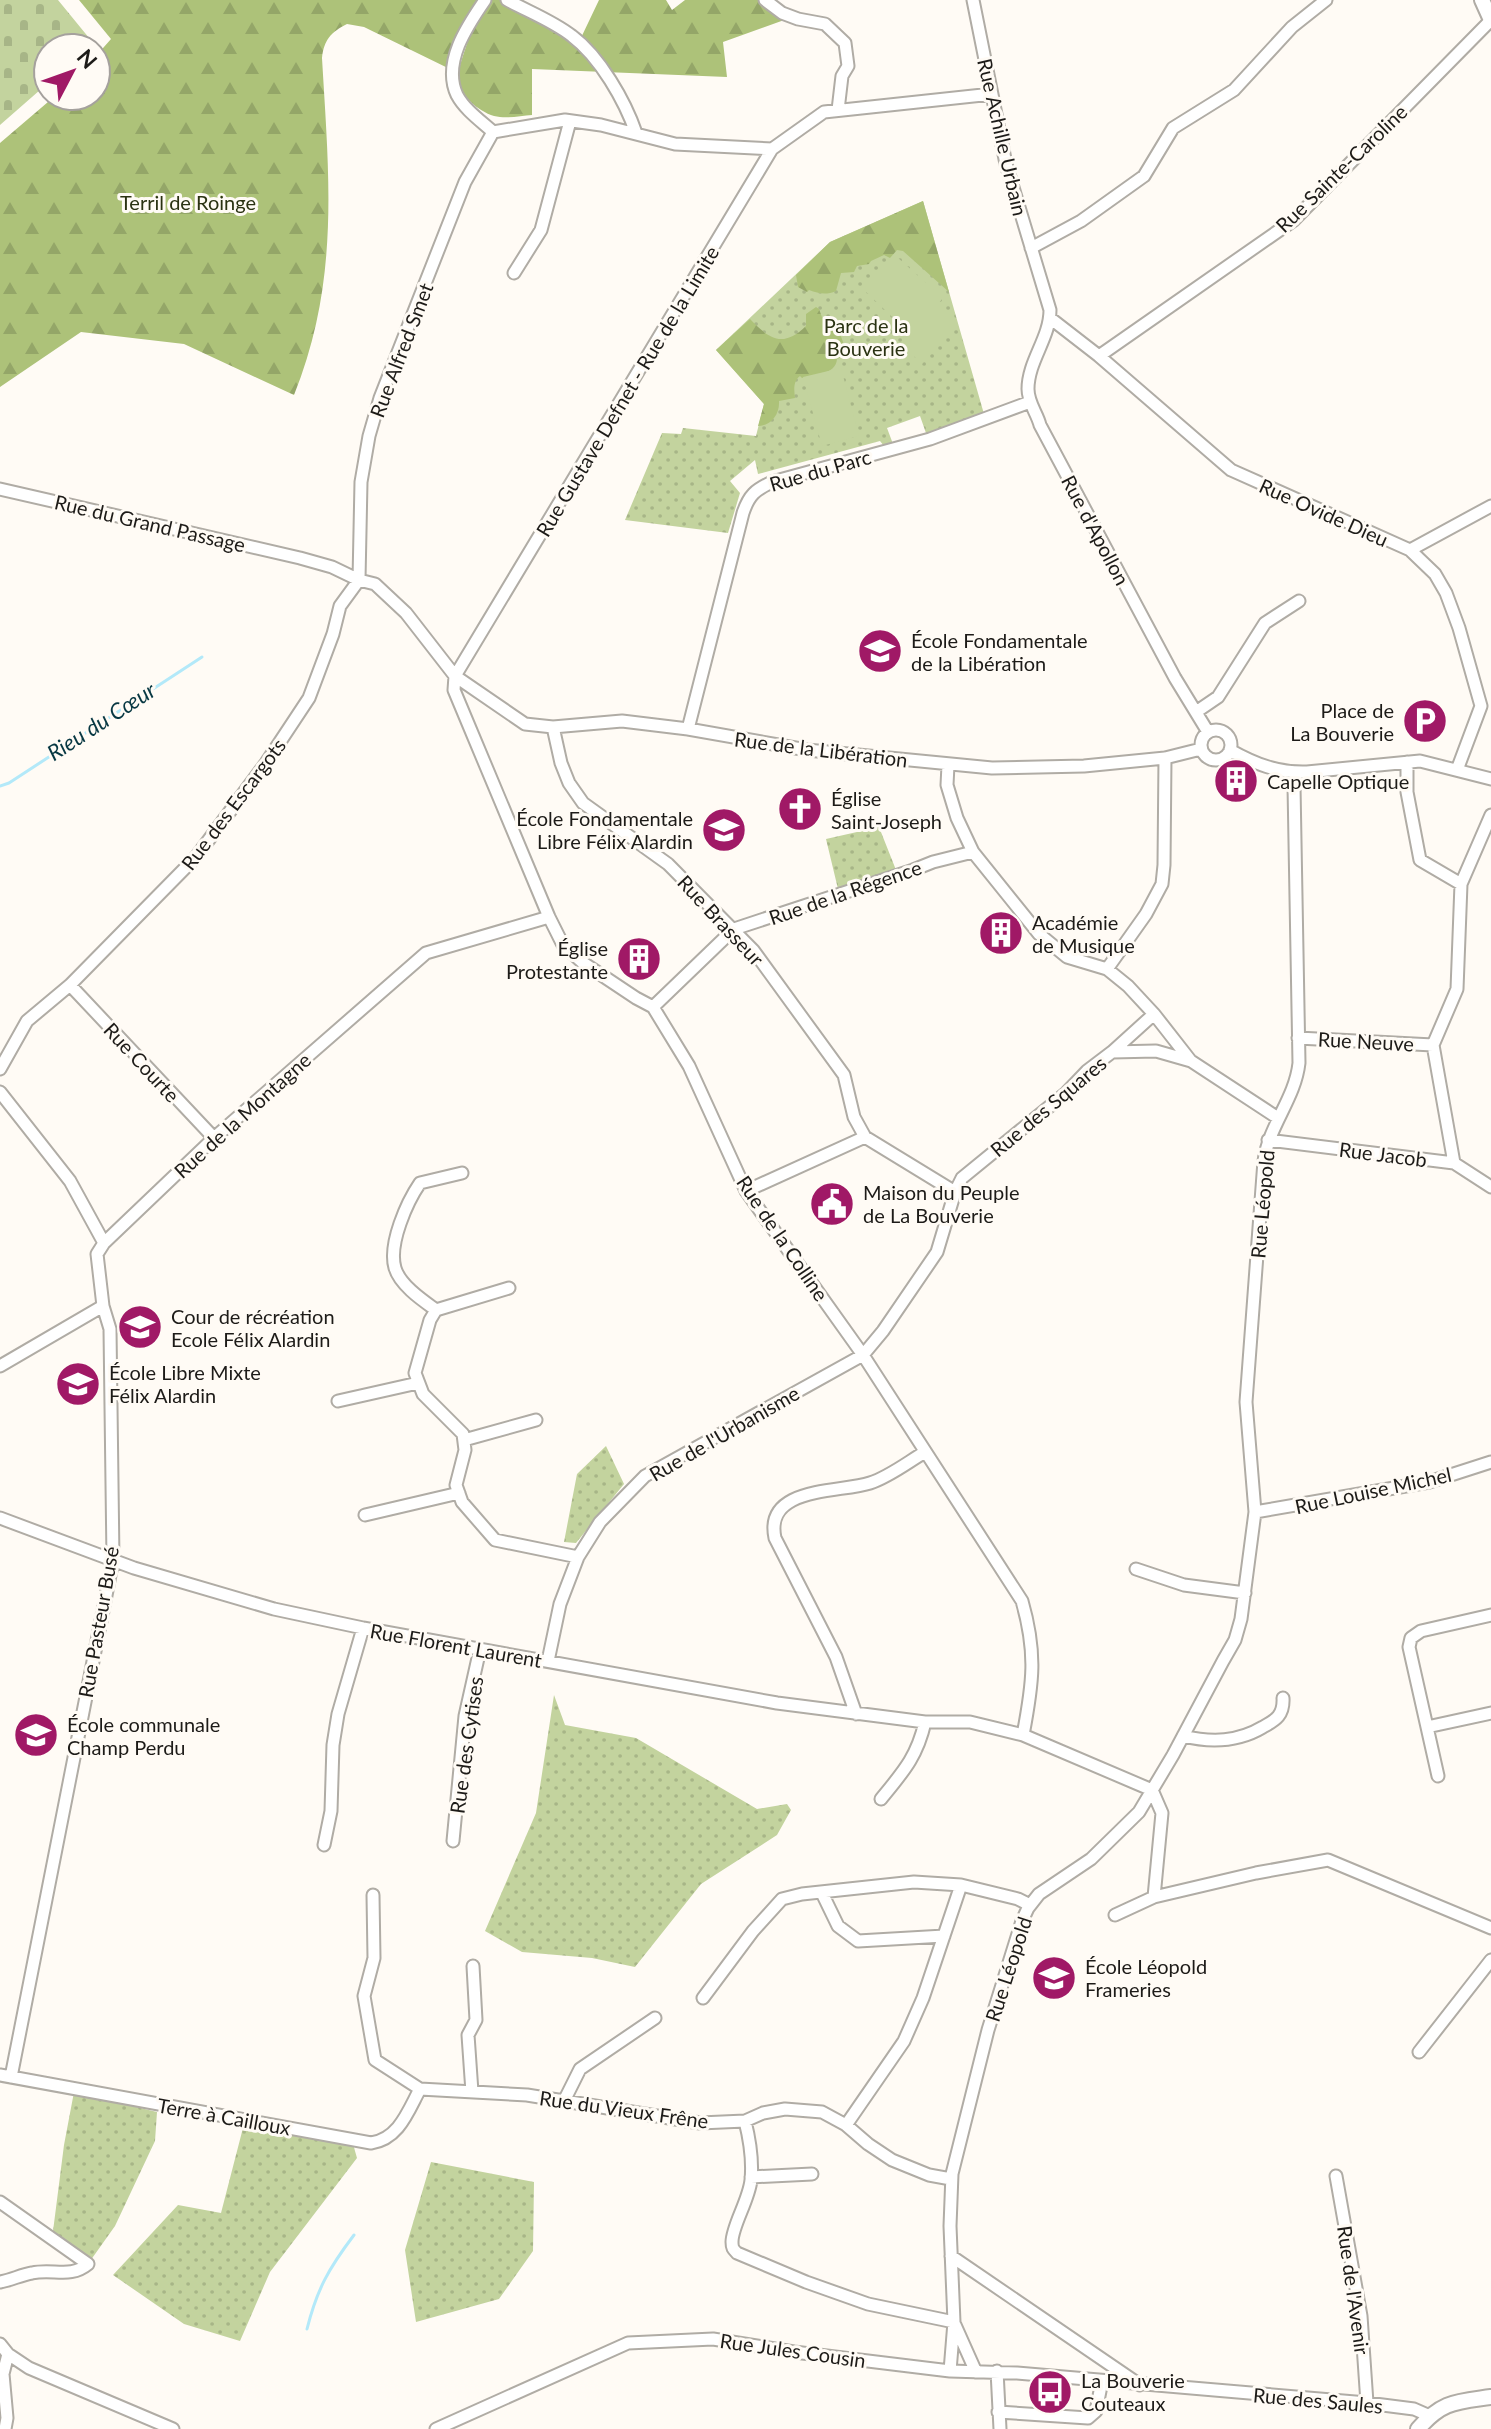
<svg xmlns="http://www.w3.org/2000/svg" width="1491" height="2429" viewBox="0 0 1491 2429" font-family="Lato,sans-serif">
	<style>
		.green { fill: url(#green-dots) }
		.forest { fill: url(#forest-firs) }
		.cemetery { fill: url(#cemetery-stones) }
		.pitch { fill: #c3d39e }
		.lines { fill: none; stroke-linecap: round; stroke-linejoin: round }
		.stream { stroke: #b3e9f9; stroke-width: 3 }
		.minor-casing { stroke: #b0aca5; stroke-width: 15 }
		.major-casing { stroke: #b0aca5; stroke-width: 18 }
		.minor { stroke: #fff; stroke-width: 11 }
		.major { stroke: #fff; stroke-width: 14 }
		.labels { text-anchor: middle; dominant-baseline: central; stroke-width: 6; stroke-linejoin: round; paint-order: stroke }
		.street-label { font-size: 20px; fill: #1d1b18; stroke: #fffbf5 }
		.park-label { font-size: 20px; fill: #2a3212; stroke: #fffbf5 }
		.poi-label { font-size: 20px; fill: #1d1b18; stroke: #fffbf5; text-anchor: start }
		.water-label { font-size: 22px; font-style: italic; fill: #083843; stroke: #fffbf5 }
	</style>
	<defs>
		<pattern id="green-dots" width="8" height="8" patternUnits="userSpaceOnUse" patternTransform="scale(2)"><rect width="8" height="8" fill="#c3d39e"/><path d="M2 2h.1M6 6h.1" fill="none" stroke="#a7b587" stroke-width="1.8" stroke-linecap="round"/></pattern>
		<pattern id="forest-firs" width="22" height="20" patternUnits="userSpaceOnUse" patternTransform="scale(2)"><rect width="22" height="20" fill="#adc279"/><path d="M5 1l3.5 6h-7zM16 11l3.5 6h-7z" fill="#94a668"/></pattern>
		<pattern id="cemetery-stones" width="16" height="16" patternUnits="userSpaceOnUse" patternTransform="scale(2)"><rect width="16" height="16" fill="#c3d39e"/><path d="M2 7V4a2 2 0 0 1 4 0v3zM10 15v-3a2 2 0 0 1 4 0v3z" fill="#a7b587"/></pattern>
	</defs>
	<rect width="100%" height="100%" fill="#fffbf5"/>
	<path class="green" d="M923 201 984 414 926 433 920 416 887 428 893 444 884 446 880 441 758 474 755 460 730 481 740 493 728 533 625 520 662 433 681 434 683 428 756 436 764 404 716 350 830 242Z
		M879 827 896 870 838 889 826 839Z
		M606 1446 624 1484 576 1543 564 1542 577 1474Z
		M554 1695 565 1725 636 1738 757 1809 787 1804 791 1810 777 1835 701 1884 635 1967 592 1958 522 1952 485 1931 536 1813Z
		M74 2092 157 2112 155 2141 115 2226 88 2264 52 2239 64 2145Z
		M244 2124 353 2144 357 2158 270 2272 240 2341 184 2324 113 2275 178 2205 221 2213Z
		M431 2162 534 2182 533 2251 499 2299 416 2322 405 2250Z"/>
	<path class="forest" d="M79 0H508L579 42 599 0H666L672 10 685 0H758L787 19 723 42 727 77 532 69V115C520 116 506 119 494 116 478 111 458 95 458 76 458 66 475 22 479 10L472 17 456 72 364 27 347 24C331 32 324 40 322 58 329 178 340 280 294 395L184 344 81 332 0 387V143L55 96H96V56L111 39Z
		M923 201 949 292 903 251 897 250 890 258 884 255 871 261 869 264 857 266 854 272 841 273 836 291C827 295 819 294 809 290L807 292 798 287 796 275 830 242Z
		M816 307 819 309 826 328 840 334C844 344 849 355 837 359 836 375 814 374 802 378L800 376C793 381 794 390 795 398L779 401C780 414 771 426 758 426L764 404 716 350 750 319C770 340 783 348 806 326V314Z"/>
	<path class="cemetery" d="M0 0H58L94 44 89 48H48V83L0 125Z"/>
	<path class="pitch" d="M897 257 943 298 938 304 958 324 922 364 901 344 910 334 865 291Z
		M841 368 859 436 822 446 803 377Z"/>
	<g class="lines">
		<path class="stream" d="M0 786 9 783 202 657
			M307 2329C317 2289 329 2268 354 2235"/>
		<g class="minor-casing">
			<path id="minor" d="M485 0C467 26 442 63 457 95 465 110 481 121 493 132
				M507 0C529 12 553 21 572 36 600 57 625 101 636 133
				M765 0 782 13 798 19 825 24 845 43 848 66 842 76 838 110
				M973 0 1006 164 1050 310C1050 338 1028 361 1028 389 1028 403 1037 413 1040 425L1175 678 1208 732
				M992 94 824 112 772 149 455 676 454 690 549 917 563 945 582 962 636 998 653 1007 689 1066 746 1191 863 1355 1022 1601C1037 1653 1033 1683 1023 1735
				M493 132 565 120 601 125 675 144 772 149
				M1031 248 1081 221 1144 176 1173 128 1234 90 1292 27 1326 0
				M514 273 541 230 570 121
				M1050 318 1099 356 1231 470 1410 550 1435 574 1446 593 1459 628 1481 706 1457 770
				M1099 356 1294 220 1491 20
				M0 489 300 558 332 567 359 580 375 584 406 613 455 676 525 724 553 727 622 721 688 729 807 750 992 768 1084 766 1165 758 1201 749
				M1410 550 1491 506
				M359 580 361 482 369 436 380 398 465 182 493 132
				M1196 712 1218 697 1265 623 1299 601
				M553 727 561 763 569 783 583 803 668 864 753 950 844 1075 854 1117 865 1137
				M688 729 743 513C749 495 755 490 772 482L930 439 1030 402
				M1201 745a15 15 0 1 1 30 0a15 15 0 1 1-30 0Z
				M1230 750C1255 764 1278 773 1307 772L1420 761 1491 779
				M1407 762V792L1420 860 1461 884
				M948 765 947 785 957 818 973 852 1039 934 1067 957 1107 969 1128 986 1154 1014 1190 1060
				M1107 969 1146 914 1162 884 1164 865 1165 758
				M70 985 214 1138
				M653 1007 734 929 913 870 933 862 973 852
				M1298 1038 1433 1045
				M1112 1052 1154 1014
				M0 1069 27 1021 70 985 196 857 266 763 309 698 333 634 340 606 359 580
				M0 1092 70 1181 104 1243
				M865 1137 955 1192
				M1268 1140 1454 1163 1491 1187
				M1454 1163 1433 1045 1457 989 1461 884 1491 815
				M462 1173 420 1183C407 1202 388 1244 395 1268 400 1285 422 1300 436 1310L430 1320 415 1373 423 1394 463 1434 465 1450 456 1485 462 1502 495 1540 578 1557
				M746 1191 865 1137
				M436 1310 509 1288
				M0 1366 103 1306
				M338 1401 418 1383
				M464 1440 536 1420
				M1255 1512 1429 1482 1491 1462
				M365 1515 459 1493
				M0 1518 134 1568 274 1609 363 1628 777 1703 925 1722H970L1023 1735 1152 1790
				M1136 1569 1184 1585 1245 1593
				M1491 1615 1421 1631 1411 1638 1409 1647 1427 1727 1491 1713
				M548 1661 560 1604 578 1557 600 1522 645 1476 863 1355 883 1331 937 1252 955 1192 962 1178 1066 1093 1087 1071 1112 1052 1156 1051 1191 1061 1278 1118
				M856 1714 836 1657 775 1538C764 1486 839 1493 870 1483 889 1477 908 1462 925 1452
				M1427 1727 1438 1776
				M1183 1736C1212 1743 1238 1742 1263 1727 1276 1720 1284 1715 1283 1698
				M881 1799C903 1772 917 1757 925 1722
				M453 1841 465 1716 480 1649
				M324 1845 331 1811 333 1745 338 1714 363 1628
				M822 1893 838 1926 858 1941 944 1936
				M373 1895 374 1958 364 1996 375 2060 420 2089 527 2095 700 2123 745 2121 763 2113 785 2109 822 2112 846 2125 868 2144 892 2160 929 2175 951 2179
				M1154 1897 1256 1873 1328 1860 1491 1928
				M1115 1915 1154 1897 1162 1813 1152 1790
				M703 1998 753 1931 782 1899 802 1894 914 1882 961 1885 1018 1899 1030 1905
				M1419 2052 1491 1960
				M0 2075 371 2143C399 2139 408 2111 420 2089
				M11 2077 113 1560 110 1329 103 1306 97 1254 104 1243 214 1138 426 953 549 917
				M472 2092 468 2035 476 2020 473 1966
				M564 2101 580 2069 655 2018
				M745 2121C750 2141 753 2160 751 2180 749 2200 732 2226 732 2242 732 2248 733 2249 737 2253L806 2282 868 2304 954 2322
				M846 2125 904 2041 923 1998 961 1885
				M1336 2176 1361 2316 1367 2403
				M751 2177 812 2174
				M0 2202 88 2264C70 2279 53 2268 32 2273 21 2275 11 2280 0 2282
				M951 2256 1140 2385
				M955 2325 976 2372
				M0 2344 8 2354 29 2368 173 2429
				M950 2371 954 2322 950 2226 952 2174 988 2030 1022 1921 1028 1908 1039 1894 1091 1859 1139 1812 1173 1755 1223 1661 1235 1640 1241 1619 1255 1512 1246 1402 1264 1161C1269 1125 1295 1099 1299 1063L1294 786 1297 772
				M997 2371 1000 2429
				M998 2412 1088 2418 1096 2411 1102 2381
				M5 2429 7 2418 3 2374 8 2354
				M436 2429 628 2343 713 2339 794 2352 950 2371 1017 2373 1367 2403 1414 2409 1430 2416"/>
		</g>
		<g class="major-casing">
			<path id="major" d="M1482 0 1491 20
				M1418 2429C1442 2401 1456 2402 1491 2397"/>
		</g>
		<use href="#minor" class="minor"/>
		<use href="#major" class="major"/>
	</g>
	<defs>
		<g id="school-disc" transform="scale(2.3)"><circle r="9.5" fill="#a01966" stroke="#fffbf5"/><path d="M0-5L7-2L0 1L-7-2ZM-4 1L0 2.5L4 1V4Q0 6-4 4Z" fill="#fff"/></g>
		<g id="parking-disc" transform="scale(2.3)"><circle r="9.5" fill="#a01966" stroke="#fffbf5"/><path d="M-3.5-5.5H1a3.5 3.5 0 0 1 0 7H-1V5.5H-3.5ZM-1-3.4V-.6H.8a1.4 1.4 0 0 0 0-2.8Z" fill="#fff"/></g>
		<g id="building-disc" transform="scale(2.3)"><circle r="9.5" fill="#a01966" stroke="#fffbf5"/><path d="M-4-6H4V6H1V3H-1V6H-4ZM-2.5-4.3h1.7v1.8h-1.7ZM.8-4.3h1.7v1.8H.8ZM-2.5-1h1.7V.8h-1.7ZM.8-1h1.7V.8H.8Z" fill="#fff"/></g>
		<g id="church-disc" transform="scale(2.3)"><circle r="9.5" fill="#a01966" stroke="#fffbf5"/><path d="M-1.2-6h2.4v3.5h3.3v2.4h-3.3V6h-2.4V-.1h-3.3v-2.4h3.3Z" fill="#fff"/></g>
		<g id="civic-disc" transform="scale(2.3)"><circle r="9.5" fill="#a01966" stroke="#fffbf5"/><path d="M-.6-6.5H3V-4.5H.6V-3L4-1V1h2V6H-6V1h2V-1L-.6-3ZM-1.2 2.5V6h2.4V2.5Z" fill="#fff"/></g>
		<g id="bus-disc" transform="scale(2.3)"><circle r="9.5" fill="#a01966" stroke="#fffbf5"/><path d="M-5-6H5V4H4V6H2V4H-2V6H-4V4H-5ZM-3.5-4V0h7V-4ZM-3.5 1.2v1.5H-2V1.2ZM2 1.2v1.5H3.5V1.2Z" fill="#fff"/></g>
	</defs>
	<g fill-rule="evenodd">
		<use href="#school-disc" x="880" y="651"/>
		<use href="#parking-disc" x="1425" y="721"/>
		<use href="#building-disc" x="1236" y="781"/>
		<use href="#church-disc" x="800" y="809"/>
		<use href="#school-disc" x="724" y="830"/>
		<use href="#building-disc" x="1001" y="933"/>
		<use href="#building-disc" x="639" y="959"/>
		<use href="#civic-disc" x="832" y="1204"/>
		<use href="#school-disc" x="140" y="1327"/>
		<use href="#school-disc" x="78" y="1384"/>
		<use href="#school-disc" x="36" y="1735"/>
		<use href="#school-disc" x="1054" y="1978"/>
		<use href="#bus-disc" x="1050" y="2392"/>
	</g>
	<g class="labels">
		<g class="street-label">
			<text transform="translate(1003 137) rotate(77)">Rue Achille Urbain</text>
			<text transform="translate(1341 168) rotate(-44)">Rue Sainte-Caroline</text>
			<text transform="translate(401 350) rotate(-69)">Rue Alfred Smet</text>
			<text transform="translate(627 391) rotate(-59)">Rue Gustave Defnet - Rue de la Limite</text>
			<text transform="translate(820 470) rotate(-16)">Rue du Parc</text>
			<text transform="translate(1324 512) rotate(24)">Rue Ovide Dieu</text>
			<text transform="translate(150 523) rotate(13)">Rue du Grand Passage</text>
			<text transform="translate(1096 530) rotate(62)">Rue d'Apollon</text>
			<text transform="translate(821 749) rotate(7)">Rue de la Libération</text>
			<text transform="translate(233 804) rotate(-53)">Rue des Escargots</text>
			<text transform="translate(845 892) rotate(-19)">Rue de la Régence</text>
			<text transform="translate(721 920) rotate(47)">Rue Brasseur</text>
			<text transform="translate(1366 1041) rotate(3)">Rue Neuve</text>
			<text transform="translate(142 1062) rotate(47)">Rue Courte</text>
			<text transform="translate(1048 1106) rotate(-40)">Rue des Squares</text>
			<text transform="translate(242 1115) rotate(-42)">Rue de la Montagne</text>
			<text transform="translate(1383 1154) rotate(7)">Rue Jacob</text>
			<text transform="translate(1262 1204) rotate(-85)">Rue Léopold</text>
			<text transform="translate(783 1238) rotate(56)">Rue de la Colline</text>
			<text transform="translate(724 1433) rotate(-30)">Rue de l'Urbanisme</text>
			<text transform="translate(1373 1490) rotate(-12)">Rue Louise Michel</text>
			<text transform="translate(98 1622) rotate(-80)">Rue Pasteur Busé</text>
			<text transform="translate(456 1645) rotate(10)">Rue Florent Laurent</text>
			<text transform="translate(466 1745) rotate(-82)">Rue des Cytises</text>
			<text transform="translate(1008 1969) rotate(-72)">Rue Léopold</text>
			<text transform="translate(624 2109) rotate(8)">Rue du Vieux Frêne</text>
			<text transform="translate(224 2116) rotate(10)">Terre à Cailloux</text>
			<text transform="translate(1354 2290) rotate(82)">Rue de l'Avenir</text>
			<text transform="translate(793 2350) rotate(8)">Rue Jules Cousin</text>
			<text transform="translate(1318 2400) rotate(5)">Rue des Saules</text>
		</g>
		<g class="park-label">
			<text x="188" y="202">Terril de Roinge</text>
			<text x="866" y="325">Parc de la<tspan x="866" dy="23">Bouverie</tspan></text>
		</g>
		<g class="poi-label">
			<text x="911" y="640">École Fondamentale<tspan x="911" dy="23">de la Libération</tspan></text>
			<text x="1394" y="710" text-anchor="end">Place de<tspan x="1394" dy="23">La Bouverie</tspan></text>
			<text x="1267" y="781">Capelle Optique</text>
			<text x="831" y="798">Église<tspan x="831" dy="23">Saint-Joseph</tspan></text>
			<text x="693" y="818" text-anchor="end">École Fondamentale<tspan x="693" dy="23">Libre Félix Alardin</tspan></text>
			<text x="1032" y="922">Académie<tspan x="1032" dy="23">de Musique</tspan></text>
			<text x="608" y="948" text-anchor="end">Église<tspan x="608" dy="23">Protestante</tspan></text>
			<text x="863" y="1192">Maison du Peuple<tspan x="863" dy="23">de La Bouverie</tspan></text>
			<text x="171" y="1316">Cour de récréation<tspan x="171" dy="23">Ecole Félix Alardin</tspan></text>
			<text x="109" y="1372">École Libre Mixte<tspan x="109" dy="23">Félix Alardin</tspan></text>
			<text x="67" y="1724">École communale<tspan x="67" dy="23">Champ Perdu</tspan></text>
			<text x="1085" y="1966">École Léopold<tspan x="1085" dy="23">Frameries</tspan></text>
			<text x="1081" y="2380">La Bouverie<tspan x="1081" dy="23">Couteaux</tspan></text>
		</g>
		<g class="water-label">
			<text transform="translate(101 721) rotate(-33)">Rieu du Cœur</text>
		</g>
	</g>
	<g transform="translate(72 72) rotate(49)"><circle r="38" fill="#fffbf5" stroke="#a5a19d" stroke-width="2"/>
	<path d="M0-6L14 30L0 20L-14 30Z" fill="#a01966"/>
	<text y="-12" font-size="22" font-weight="bold" text-anchor="middle" fill="#1d1b18">N</text>
	</g>
</svg>
